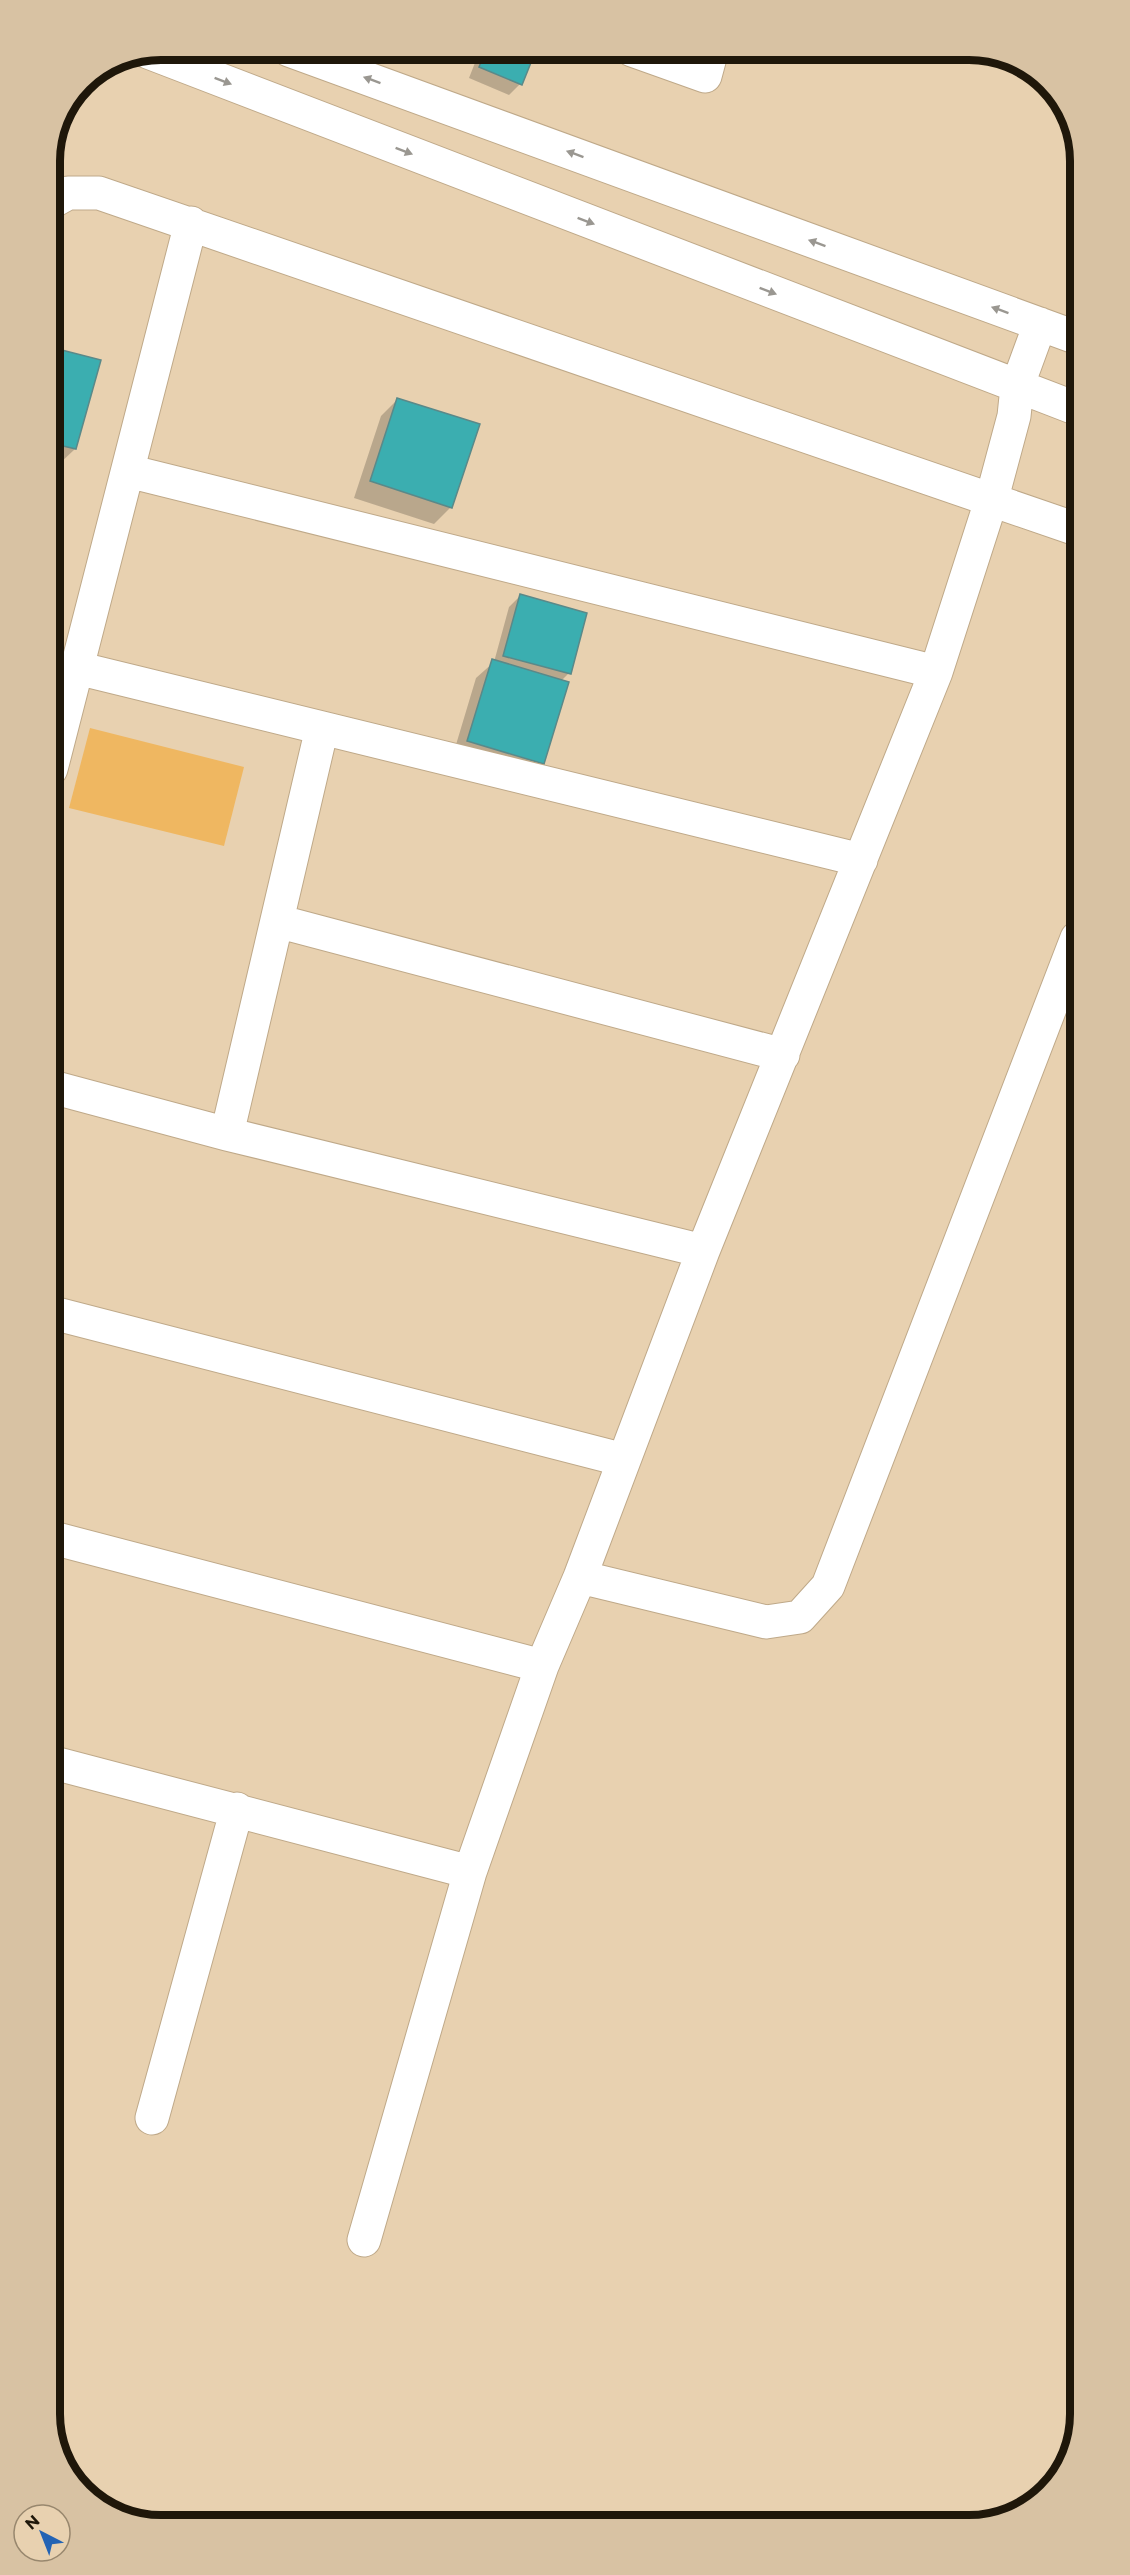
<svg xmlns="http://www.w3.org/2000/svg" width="1130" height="2575" viewBox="0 0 1130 2575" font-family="Montserrat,sans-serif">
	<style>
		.green { fill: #efb761 }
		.shadow { fill: #0003 }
		.building { fill: #3baeb0; stroke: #5a8989; stroke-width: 1.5 }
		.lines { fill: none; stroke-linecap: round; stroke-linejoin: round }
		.street-casing { stroke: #bfa989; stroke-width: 35 }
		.street { stroke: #fff; stroke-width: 33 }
		.oneway { fill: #9a9791 }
		.rim { fill: none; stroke: #1f170a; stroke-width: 8 }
	</style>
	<rect width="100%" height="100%" fill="#e8d1b0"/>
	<path class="green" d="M90 728 244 767 224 846 69 808Z"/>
	<path class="shadow" d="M480 50H534L520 84 509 95 469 78Z
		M50 348 75 449 58 465 51 463Z
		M398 399 451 507 434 524 354 498 381 416Z
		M520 596 569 673 561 681 543 763 526 780 452 758 476 678 494 662 509 607Z"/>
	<path class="building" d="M486 50H536L522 85 479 67Z
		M50 347 101 360 76 449 50 443Z
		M397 398 480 424 452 508 370 481Z
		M520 594 587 613 571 674 503 656Z
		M492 659 569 682 544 764 467 741Z"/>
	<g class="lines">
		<g class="street-casing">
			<path id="street" d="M289 50 1075 337
				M632 50 705 76 712 50
				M148 52 1075 408
				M50 203 68 193H99L1076 529
				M128 471 936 672
				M77 668 861 860
				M51 769 191 223
				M277 921 783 1055
				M52 1087 227 1134 703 1251
				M227 1134 322 728
				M53 1313 624 1460
				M53 1538 542 1666
				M580 1577 766 1622 800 1617 828 1586 1077 938
				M54 1763 470 1872
				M152 2118 237 1809
				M364 2240 470 1872 542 1666 580 1577 703 1251 936 672 992 498 1014 416 1017 387 1040 324"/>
		</g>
		<use href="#street" class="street"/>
	</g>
	<defs><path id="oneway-solid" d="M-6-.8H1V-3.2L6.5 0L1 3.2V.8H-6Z" transform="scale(1.5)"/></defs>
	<g class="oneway">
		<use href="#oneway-solid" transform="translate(372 80) rotate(-160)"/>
		<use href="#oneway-solid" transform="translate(223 81) rotate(21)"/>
		<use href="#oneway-solid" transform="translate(404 151) rotate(21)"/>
		<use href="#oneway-solid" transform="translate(575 154) rotate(-160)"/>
		<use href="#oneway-solid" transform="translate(586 221) rotate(21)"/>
		<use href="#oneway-solid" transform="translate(817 243) rotate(-160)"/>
		<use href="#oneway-solid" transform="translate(768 291) rotate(21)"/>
		<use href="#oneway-solid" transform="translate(1000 310) rotate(-160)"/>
	</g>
	<path d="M0 0H1130V2575H0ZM161 60H969A101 101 0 0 1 1070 161V2414A101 101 0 0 1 969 2515H161A101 101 0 0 1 60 2414V161A101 101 0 0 1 161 60Z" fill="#d8c2a3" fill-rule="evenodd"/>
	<path class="rim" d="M161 60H969A101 101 0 0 1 1070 161V2414A101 101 0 0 1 969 2515H161A101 101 0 0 1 60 2414V161A101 101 0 0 1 161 60Z"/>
	<g transform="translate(42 2533) rotate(318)"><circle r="28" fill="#e8d1b0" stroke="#98876e" stroke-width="1.5"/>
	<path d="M0-4.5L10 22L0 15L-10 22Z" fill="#2363b4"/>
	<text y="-9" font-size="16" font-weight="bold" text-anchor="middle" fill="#1f170a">N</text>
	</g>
</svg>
